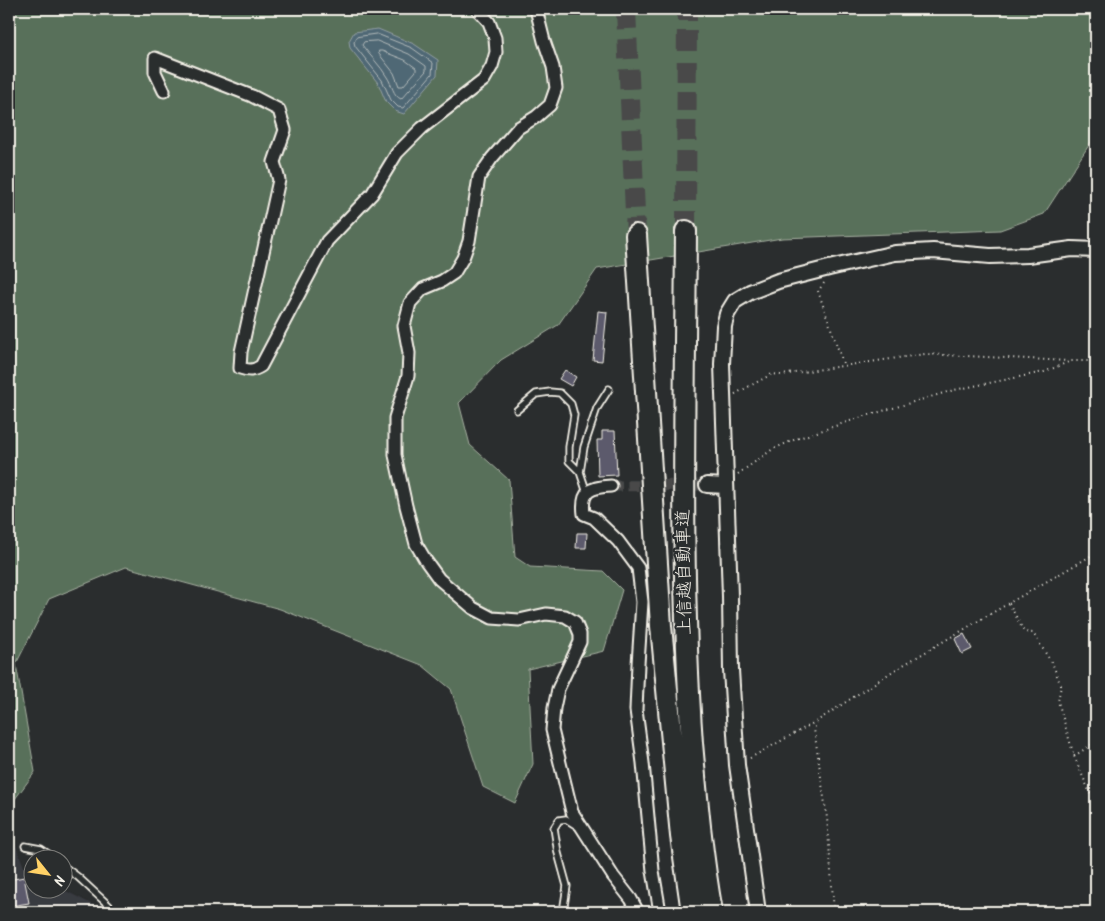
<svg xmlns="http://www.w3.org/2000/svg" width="1105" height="921" viewBox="0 0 1105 921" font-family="Kalam,'Klee One',sans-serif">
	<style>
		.built { fill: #393a41 }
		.green { fill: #596f5a; stroke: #a6b0a1 }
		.water { fill: #506875; stroke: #929fa3 }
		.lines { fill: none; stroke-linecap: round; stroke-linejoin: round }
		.shore { stroke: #b2baba; stroke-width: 1 }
		.building { fill: #5c5a6c; stroke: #f4f1e8 }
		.minor-tunnel { stroke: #484a4a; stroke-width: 11; stroke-dasharray: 11 5.5; stroke-linecap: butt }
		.motorway-tunnel { stroke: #484a4a; stroke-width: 20; stroke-dasharray: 20 10; stroke-linecap: butt }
		.service-casing { stroke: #f4f1e8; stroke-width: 9 }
		.minor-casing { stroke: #f4f1e8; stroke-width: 15 }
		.tertiary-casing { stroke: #f4f1e8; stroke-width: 18 }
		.motorway-casing { stroke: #f4f1e8; stroke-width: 24 }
		.path { stroke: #f4f1e8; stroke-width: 2; stroke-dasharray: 1 4; stroke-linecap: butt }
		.service { stroke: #2a2d2e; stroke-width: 5.5 }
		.minor { stroke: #2a2d2e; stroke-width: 11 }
		.tertiary { stroke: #2a2d2e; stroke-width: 14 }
		.motorway { stroke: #2a2d2e; stroke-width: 20 }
		.labels { text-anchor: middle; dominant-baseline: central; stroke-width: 4.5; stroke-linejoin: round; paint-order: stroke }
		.street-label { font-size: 18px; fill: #f4f1e8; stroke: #2a2d2e }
	</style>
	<rect width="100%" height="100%" fill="#2a2d2e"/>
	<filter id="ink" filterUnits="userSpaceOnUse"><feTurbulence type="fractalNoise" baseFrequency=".02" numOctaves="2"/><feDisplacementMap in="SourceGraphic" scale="10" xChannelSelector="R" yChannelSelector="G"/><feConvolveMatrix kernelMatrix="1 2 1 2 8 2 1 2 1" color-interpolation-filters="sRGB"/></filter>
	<g filter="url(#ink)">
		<path class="built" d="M14 841 29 880 32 878V888L62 889 97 907 95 912H9V842Z"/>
		<path class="green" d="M9 9H1096V142H1091L1044 214 1000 230 782 238 597 269 558 325 501 360 459 403 470 445 509 480 515 557 530 567 603 571 622 590 604 651 528 669 533 764 515 803 483 787 451 689 422 665 280 609 126 567 49 599 16 664 35 772 9 807Z"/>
		<path class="water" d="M378 29 414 44 438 60 437 75 404 114 395 111 386 102 378 83 350 48 349 41 354 32Z"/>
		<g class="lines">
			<path class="shore" d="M377 34 412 48 433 63 432 74 403 108 398 107 391 100 382 80 355 46 354 42 357 37Z
				M377 41 409 54 426 66V71L401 99C393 96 392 84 387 77 380 65 370 56 362 45L364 42Z
				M379 51H382L405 60 416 68V71L403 86H399L394 73 379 54Z"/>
		</g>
		<path class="building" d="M598 311 607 312 602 361 593 360Z
			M565 370 576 377 571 386 559 379Z
			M602 431H615L617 475 598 476 597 440H602Z
			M577 533H587L586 548H576Z
			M964 634 972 649 962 654 955 639Z
			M24 877 29 903 11 906 9 893V880Z"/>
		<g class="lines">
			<path class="minor-tunnel" d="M611 486 707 485"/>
			<path class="motorway-tunnel" d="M626 9 636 235
				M686 231 687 9"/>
			<g class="service-casing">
				<path id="service" d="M517 410 536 394 550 392 560 393 571 404 574 415 569 447V461L580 472 587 493
					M580 472 584 447 597 408 609 389
					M25 846 41 849 54 858
					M62 865 78 877 116 912
					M563 912 567 886 558 853 554 828 559 820 566 819 577 826"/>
			</g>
			<g class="minor-casing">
				<path id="minor" d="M536 9 544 41 553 67 556 88 550 105 536 117 518 128 492 158 479 177 469 241 463 258 454 273 442 281 423 289 410 303 404 326 409 353 408 376 395 418V455L406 506 416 544 426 561 439 579 473 608 492 618 519 620 546 614 565 616 575 622 580 634V642L558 689 554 708 552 730 572 812 613 876 631 899 638 912
					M164 91 155 72V58L252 96 279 110 285 130 274 162 279 180 241 352 240 368C249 371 253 371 261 366L327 241 372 194 397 153 422 128 484 80 492 66 496 52 495 38 489 22 477 9
					M611 486C590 487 581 491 584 514L594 518 618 541 638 568 642 602 638 664 636 710 643 763 653 871 660 912"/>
			</g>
			<g class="tertiary-casing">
				<path id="tertiary" d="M707 485 726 486
					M758 912 737 765 731 670 730 596 722 364 724 326 727 314 735 301 750 292 778 281 829 268 895 253 933 251 990 256 1028 255 1072 249 1096 250"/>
			</g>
			<g class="motorway-casing">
				<path id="motorway" d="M686 231C685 402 680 572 692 743 697 799 702 856 712 912
					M636 235 661 626 681 836 692 912"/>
			</g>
			<path class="path" d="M824 283 818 291 844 366
				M735 394 772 374 781 375 925 354 1068 361
				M738 474 773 449 796 439 859 418 954 390 1044 372 1071 361H1096
				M1009 603 1024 632 1033 633 1053 665 1061 686 1058 701 1074 756 1096 807
				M817 722 814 729 827 818 834 912
				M1074 756 1096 742
				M750 758 817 721 893 671 1009 603 1096 553"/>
			<use href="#service" class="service"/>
			<use href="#minor" class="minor"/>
			<use href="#tertiary" class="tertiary"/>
			<use href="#motorway" class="motorway"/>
		</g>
	</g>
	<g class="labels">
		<g class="street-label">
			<text transform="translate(685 572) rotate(-91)">上信越自動車道</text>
		</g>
	</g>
	<rect width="1105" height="921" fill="none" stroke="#2a2d2e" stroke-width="30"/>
	<rect x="15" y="15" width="1075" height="891" fill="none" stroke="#f4f1e8" stroke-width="2" filter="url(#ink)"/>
	<g transform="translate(48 874) rotate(120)"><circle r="24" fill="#2a2d2e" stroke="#7b7b78"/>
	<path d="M0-4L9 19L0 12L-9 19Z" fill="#ffd166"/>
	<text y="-8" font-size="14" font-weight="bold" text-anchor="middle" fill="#f4f1e8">N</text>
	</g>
</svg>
